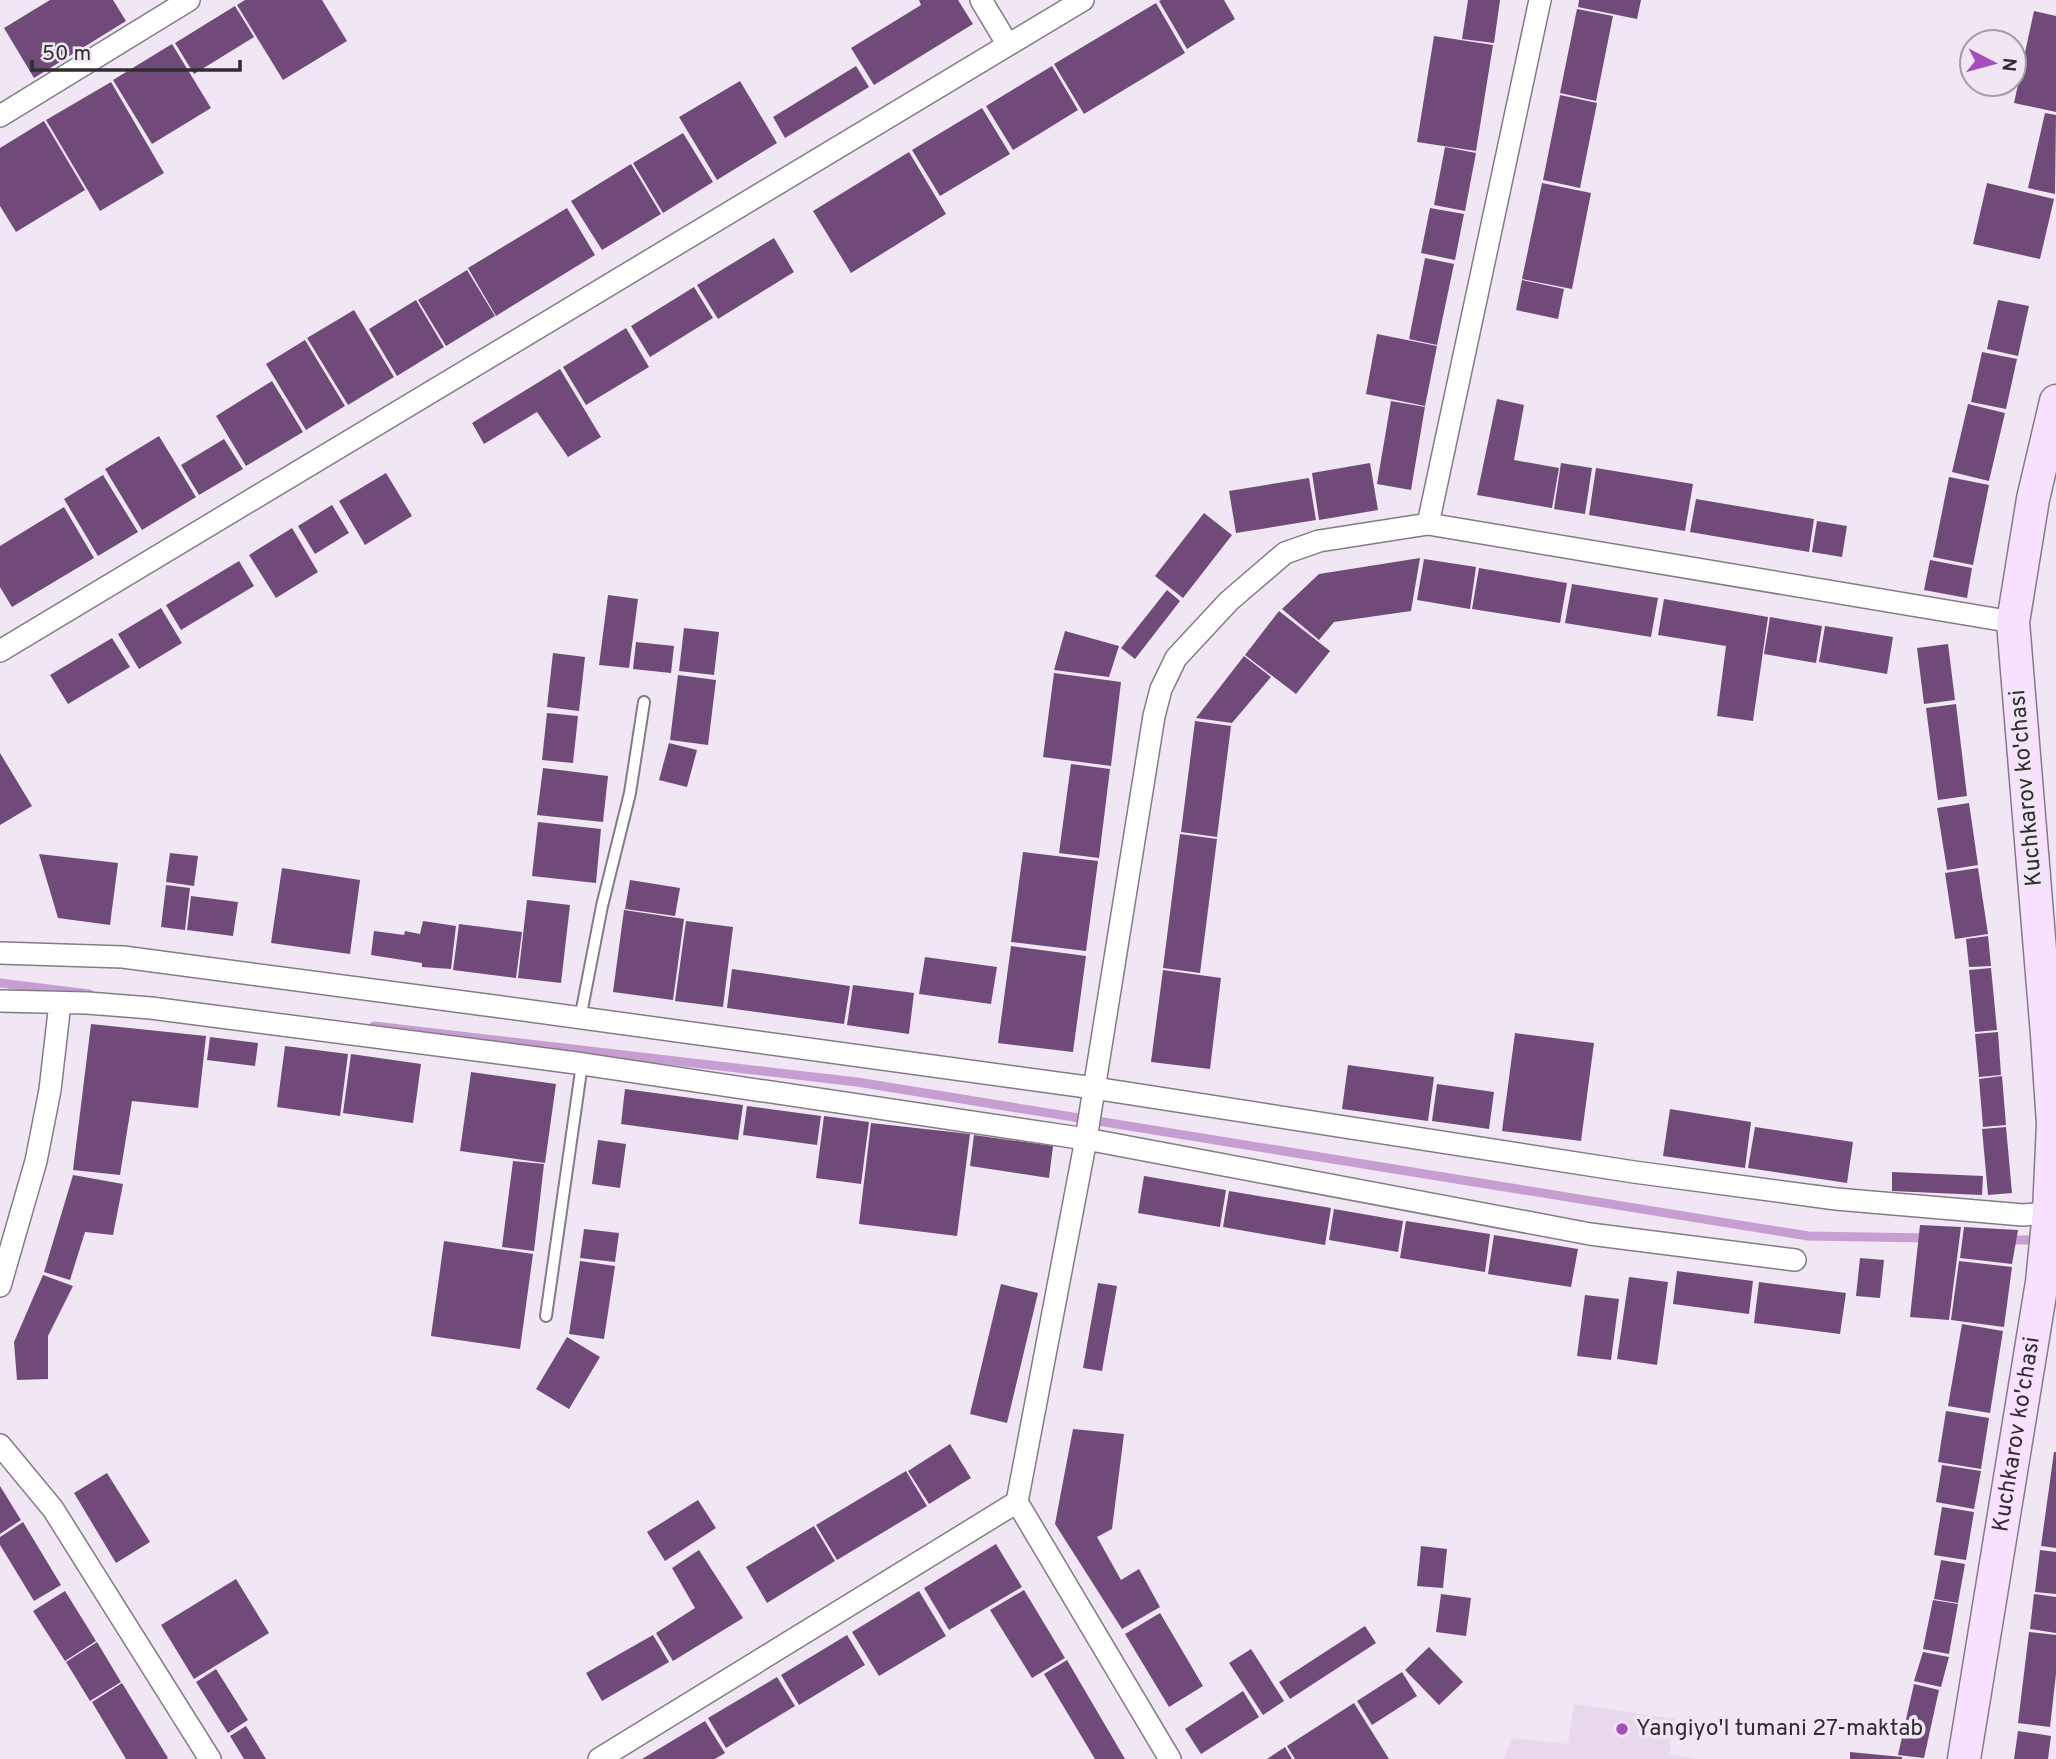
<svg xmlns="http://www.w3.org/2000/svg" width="2056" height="1759" viewBox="0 0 2056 1759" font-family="Overpass,sans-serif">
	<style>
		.built { fill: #e7d8eb }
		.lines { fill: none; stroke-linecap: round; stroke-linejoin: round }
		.stream { stroke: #c79ed2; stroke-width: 9 }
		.building { fill: #704b7a }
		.lane-casing { stroke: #847b87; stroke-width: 14 }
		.street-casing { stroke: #847b87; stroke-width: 24 }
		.secondary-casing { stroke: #847b87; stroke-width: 35 }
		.lane { stroke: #fff; stroke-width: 10 }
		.street { stroke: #fff; stroke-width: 21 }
		.secondary { stroke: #f8e1fe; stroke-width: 32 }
		.poi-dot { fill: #a54fbc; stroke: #f1e6f4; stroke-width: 2.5 }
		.labels { text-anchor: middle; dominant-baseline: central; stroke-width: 7; stroke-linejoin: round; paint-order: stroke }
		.street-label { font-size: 23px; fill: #302c31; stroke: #f1e6f4 }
		.poi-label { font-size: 23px; fill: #302c31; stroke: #f1e6f4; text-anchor: start }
	</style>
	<rect width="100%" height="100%" fill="#f1e6f4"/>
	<path class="built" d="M1574 1704 1675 1719 1669 1754 1699 1759H1503L1513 1738 1568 1744Z"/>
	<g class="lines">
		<path class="stream" d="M0 983 89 994
			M374 1026 857 1082 1808 1236 1930 1238
			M2007 1240H2042"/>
	</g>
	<path class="building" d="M50 0H113L126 21 34 78 4 28Z
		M245 0H322L347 41 283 80 237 5Z
		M919 0H958L973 24 874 85 851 48 921 5Z
		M1161 0H1224L1235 19 1187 49 1159 1Z
		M1468 0H1500L1494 43 1462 39Z
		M1579 0H1641L1637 19 1578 7Z
		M1156 3 1185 53 1084 114 1054 64Z
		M235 6 254 37 194 74 175 43Z
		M1577 9 1613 16 1596 101 1560 93Z
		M2034 11 2056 16V112L2014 103Z
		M1434 36 1493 45 1476 151 1417 142Z
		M172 44 211 108 152 144 113 80Z
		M856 66 869 87 785 138 773 117Z
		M1052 66 1078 110 1013 150 986 106Z
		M740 81 777 143 717 180 679 117Z
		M111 82 164 173 100 211 46 120Z
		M1560 95 1597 103 1580 188 1543 180Z
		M982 108 1010 154 940 196 912 150Z
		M2045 113 2056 115 2055 194 2028 188Z
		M44 121 85 190 16 232 0 206V148Z
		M683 133 713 182 663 213 633 163Z
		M1445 147 1476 153 1465 211 1434 205Z
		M909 152 946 214 851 273 813 211Z
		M631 164 661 214 602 250 571 201Z
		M1542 183 1591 193 1572 289 1522 279Z
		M1987 183 2054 199 2040 259 1973 244Z
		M567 208 595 255 496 316 468 268Z
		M1430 208 1464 214 1455 260 1421 253Z
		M774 238 794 272 718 319 697 285Z
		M1425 258 1454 264 1437 345 1409 339Z
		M467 270 495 316 446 346 418 300Z
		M1522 280 1564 289 1558 319 1516 310Z
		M694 287 713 318 650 357 631 326Z
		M416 300 444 347 397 376 369 329Z
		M1998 300 2029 306 2018 356 1987 349Z
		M354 310 394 377 348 405 307 338Z
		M626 328 649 367 586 405 563 367Z
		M1377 334 1437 346 1425 406 1366 394Z
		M305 340 345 406 306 430 266 364Z
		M1982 352 2017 359 2006 409 1971 402Z
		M560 369 601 437 568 457 537 412 484 444 472 423Z
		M272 381 303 432 246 466 216 416Z
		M1497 399 1524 405 1514 460 1559 468 1552 508 1477 495Z
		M1391 401 1425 407 1411 490 1377 484Z
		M1968 404 2005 413 1989 481 1952 472Z
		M159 436 196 497 142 530 105 469Z
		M224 439 243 469 199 495 181 465Z
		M1370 463 1378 510 1319 520 1312 473Z
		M1561 463 1592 468 1585 514 1554 509Z
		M1596 468 1693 484 1685 531 1589 515Z
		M386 473 412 516 365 545 339 501Z
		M103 475 138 532 98 556 64 499Z
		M1949 477 1989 485 1973 565 1933 557Z
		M1309 478 1316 520 1236 533 1229 491Z
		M1696 499 1814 519 1809 552 1690 532Z
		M332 505 349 533 315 554 298 526Z
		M64 507 94 558 12 607 0 587V546Z
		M1204 513 1232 535 1183 598 1155 576Z
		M1817 521 1847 526 1842 557 1812 552Z
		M292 528 318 572 276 598 249 555Z
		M1420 558 1411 611 1334 622 1319 640 1282 609 1319 574Z
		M1424 559 1476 567 1470 609 1417 600Z
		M1930 560 1972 568 1967 598 1924 590Z
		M239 561 254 586 181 630 166 605Z
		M1479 568 1567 583 1560 623 1472 609Z
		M1572 584 1658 598 1651 637 1565 623Z
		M1167 590 1180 601 1135 659 1121 648Z
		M608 595 638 599 629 668 599 665Z
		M1664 599 1768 617 1753 721 1717 716 1726 646 1658 635Z
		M161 608 182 643 139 669 118 634Z
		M1279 611 1330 651 1296 694 1245 655Z
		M1770 617 1822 626 1816 663 1764 654Z
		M1825 626 1893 637 1887 674 1819 662Z
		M684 628 719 632 714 675 679 671Z
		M1065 631 1119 646 1109 677 1054 670Z
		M112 638 130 667 68 704 50 675Z
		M636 642 674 646 671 673 633 669Z
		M1948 644 1955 700 1924 704 1917 648Z
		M553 653 585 657 579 711 547 707Z
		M1244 656 1271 677 1232 723 1196 718Z
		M1054 673 1121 682 1111 766 1043 757Z
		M678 675 716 680 708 745 670 740Z
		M1956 704 1967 796 1938 800 1926 708Z
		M547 713 578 716 573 763 542 760Z
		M1195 721 1231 726 1217 837 1181 832Z
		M669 743 697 750 687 787 659 780Z
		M0 753 32 806 0 825Z
		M1071 764 1110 769 1099 858 1059 853Z
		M543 768 608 776 603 822 537 815Z
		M1969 803 1978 865 1947 870 1937 808Z
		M538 822 601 829 596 883 532 876Z
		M1180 834 1217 839 1200 973 1163 968Z
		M1023 852 1098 861 1086 951 1011 942Z
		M170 853 198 856 194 886 166 882Z
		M39 854 118 863 110 925 58 918Z
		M282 868 360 880 350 954 271 943Z
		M1978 868 1988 934 1955 939 1945 873Z
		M630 880 680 888 675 916 625 909Z
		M166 885 190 888 185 930 161 927Z
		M191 896 238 902 233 936 187 930Z
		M527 900 570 905 561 983 518 978Z
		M624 910 684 919 673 1000 613 992Z
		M423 921 456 926 451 969 422 967V963L371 955 374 931 404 935 405 931 420 934Z
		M686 921 733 927 723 1007 675 1001Z
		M459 924 522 932 516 978 453 970Z
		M1988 936 1991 966 1969 967 1966 939Z
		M1011 946 1086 956 1073 1052 998 1043Z
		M925 957 997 967 991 1004 919 994Z
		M1991 968 1997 1030 1975 1032 1969 970Z
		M732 969 850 986 844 1024 727 1008Z
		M1163 970 1221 978 1210 1069 1151 1062Z
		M853 985 914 993 909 1034 847 1025Z
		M91 1024 206 1036 198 1108 132 1101 120 1175 73 1170Z
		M1998 1032 2001 1075 1979 1077 1975 1034Z
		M1515 1033 1594 1043 1581 1141 1502 1131Z
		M210 1037 258 1043 255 1066 207 1060Z
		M285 1046 348 1054 340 1116 277 1107Z
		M351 1054 421 1064 413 1123 343 1113Z
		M1348 1065 1434 1077 1428 1121 1342 1109Z
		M471 1072 556 1084 545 1163 460 1151Z
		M2002 1076 2006 1125 1983 1127 1979 1079Z
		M1437 1084 1494 1092 1489 1129 1432 1121Z
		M625 1089 743 1105 738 1140 621 1124Z
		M747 1106 821 1116 817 1145 743 1135Z
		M1670 1109 1751 1122 1745 1168 1663 1156Z
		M824 1116 869 1122 861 1184 816 1178Z
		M871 1123 970 1134 957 1236 859 1224Z
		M1755 1127 1853 1142 1847 1183 1748 1168Z
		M2006 1127 2012 1193 1988 1195 1982 1129Z
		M974 1135 1053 1146 1049 1178 970 1166Z
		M598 1140 626 1144 620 1188 592 1184Z
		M513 1161 544 1164 534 1251 502 1247Z
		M1892 1172 1983 1176 1982 1195 1892 1191Z
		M73 1175 123 1184 113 1235 85 1232 70 1280 44 1272Z
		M1144 1176 1226 1190 1220 1227 1138 1213Z
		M1229 1191 1331 1208 1325 1245 1223 1227Z
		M1334 1209 1403 1221 1398 1252 1329 1240Z
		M1406 1221 1490 1234 1485 1272 1400 1258Z
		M1920 1225 1961 1227 1949 1320 1910 1317Z
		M1964 1227 2018 1230 2012 1264 1960 1258Z
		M584 1229 619 1233 615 1262 580 1258Z
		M1494 1235 1578 1249 1571 1287 1488 1274Z
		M444 1241 533 1254 520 1349 431 1336Z
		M1860 1258 1884 1260 1880 1298 1856 1296Z
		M580 1261 615 1266 604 1339 569 1334Z
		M1959 1261 2012 1267 2004 1327 1951 1320Z
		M1677 1271 1753 1281 1749 1314 1673 1304Z
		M43 1275 73 1286 48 1336V1379L17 1380 14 1342Z
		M1629 1277 1668 1282 1657 1365 1617 1359Z
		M1759 1282 1846 1293 1840 1334 1754 1323Z
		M1098 1283 1117 1286 1102 1371 1083 1368Z
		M1001 1284 1038 1293 1007 1423 970 1414Z
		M1585 1295 1619 1299 1611 1360 1577 1356Z
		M1962 1324 2003 1331 1990 1413 1948 1406Z
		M567 1337 600 1357 569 1409 536 1389Z
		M1946 1411 1989 1418 1981 1469 1938 1462Z
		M1073 1429 1124 1434 1112 1529 1097 1537 1121 1580 1139 1569 1160 1607 1122 1629 1055 1524Z
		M950 1444 971 1478 929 1504 908 1471Z
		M2054 1452H2056V1548L2041 1546Z
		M1942 1465 1981 1471 1974 1509 1936 1502Z
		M906 1471 927 1506 837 1560 816 1525Z
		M107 1473 150 1542 116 1563 74 1493Z
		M0 1486 21 1520 0 1534Z
		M698 1500 716 1528 665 1561 647 1532Z
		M1942 1507 1974 1512 1966 1560 1934 1555Z
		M23 1522 61 1585 34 1601 0 1545V1537Z
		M814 1526 835 1561 767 1603 746 1567Z
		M996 1544 1022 1587 949 1630 924 1588Z
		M1421 1546 1447 1549 1443 1588 1417 1586Z
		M699 1550 743 1618 673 1661 656 1633 695 1608 672 1568Z
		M2040 1550 2056 1552V1594L2035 1592Z
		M1941 1560 1965 1564 1958 1603 1934 1599Z
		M236 1579 269 1633 194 1679 161 1625Z
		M1024 1590 1065 1658 1032 1678 990 1610Z
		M65 1591 96 1641 65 1661 33 1611Z
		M919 1591 946 1636 879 1676 852 1632Z
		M1441 1594 1471 1598 1466 1636 1436 1632Z
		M2034 1594 2056 1597V1633L2030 1629Z
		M1933 1600 1958 1604 1949 1654 1923 1649Z
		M1160 1613 1203 1686 1169 1707 1125 1634Z
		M1365 1626 1376 1643 1290 1699 1279 1682Z
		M2029 1632 2056 1635V1674L2050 1727 2018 1723Z
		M653 1635 669 1662 602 1701 586 1673Z
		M847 1635 865 1665 799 1705 781 1675Z
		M97 1642 121 1682 90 1701 66 1662Z
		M1429 1647 1463 1682 1439 1705 1405 1670Z
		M1251 1649 1284 1701 1263 1715 1229 1663Z
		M1923 1652 1949 1657 1941 1687 1914 1681Z
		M1067 1660 1125 1759H1095L1044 1674Z
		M216 1669 248 1720 228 1733 196 1682Z
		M1402 1672 1417 1696 1372 1725 1357 1701Z
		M777 1677 795 1706 726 1748 708 1718Z
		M122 1683 168 1758 166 1759H126L92 1702Z
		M1914 1684 1939 1690 1924 1758 1898 1755Z
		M1243 1691 1259 1717 1201 1754 1185 1729Z
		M1354 1703 1389 1759H1295L1287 1746Z
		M705 1721 725 1753 715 1759H642Z
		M246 1726 266 1759H244L230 1736Z
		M2018 1731 2051 1736 2048 1759H2014Z
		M1285 1747 1292 1759H1267Z
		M1850 1752 1902 1757V1759H1850Z"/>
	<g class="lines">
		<g class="lane-casing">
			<path id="lane" d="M580 1019 602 906 630 793 644 702
				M546 1316 582 1064"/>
		</g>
		<g class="street-casing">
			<path id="street" d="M981 0 1008 45
				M0 116 189 0
				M1428 524 1540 0
				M0 651 1083 0
				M0 953 123 957 494 1006 1094 1088 1634 1172 1836 1199 2023 1215 2056 1212
				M0 1001 87 1003 151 1008 576 1063 1086 1139 1590 1234 1795 1260
				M0 1286 36 1161 50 1090 60 1003
				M0 1445 53 1509 210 1759
				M599 1759 1017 1502
				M1170 1759 1017 1502 1086 1139 1154 716 1161 689 1176 658 1229 601 1285 553 1319 541 1428 524 2013 622"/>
		</g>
		<g class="secondary-casing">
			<g id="secondary">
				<path id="s1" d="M1964 1759 2042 1282 2049 1212 2053 1124 2047 1035 2013 622 2033 499 2056 401"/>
			</g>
		</g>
		<use href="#lane" class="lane"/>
		<use href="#street" class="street"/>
		<use href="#secondary" class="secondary"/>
	</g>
	<circle class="poi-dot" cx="1622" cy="1729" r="7"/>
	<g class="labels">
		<g class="street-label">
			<text transform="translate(2027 788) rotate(-95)">Kuchkarov ko'chasi</text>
			<text stroke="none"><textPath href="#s1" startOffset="329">Kuchkarov ko'chasi</textPath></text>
		</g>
		<g class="poi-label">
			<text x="1636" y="1729">Yangiyo'l tumani 27-maktab</text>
		</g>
	</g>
	<g transform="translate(1993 63) rotate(96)"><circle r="33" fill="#f1e6f4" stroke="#a49ca6" stroke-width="2"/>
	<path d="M0-5L12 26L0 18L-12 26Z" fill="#a54fbc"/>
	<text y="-10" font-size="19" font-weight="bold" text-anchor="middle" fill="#302c31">N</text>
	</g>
	<path d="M32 60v10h208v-10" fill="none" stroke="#302c31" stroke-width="3.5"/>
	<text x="42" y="60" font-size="21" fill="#302c31" stroke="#f1e6f4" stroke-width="5" paint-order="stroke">50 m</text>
</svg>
